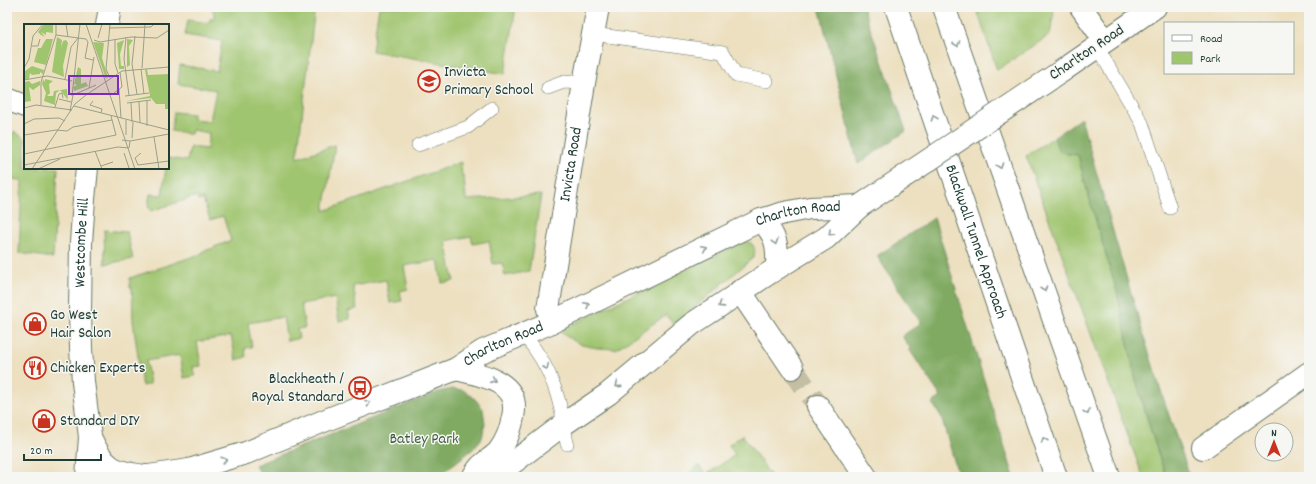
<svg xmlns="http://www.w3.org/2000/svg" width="1316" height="484" viewBox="0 0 1316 484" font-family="Dekko,sans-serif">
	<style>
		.green { fill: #a0c56f; stroke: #608152 }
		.forest { fill: #80aa62; stroke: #50744b }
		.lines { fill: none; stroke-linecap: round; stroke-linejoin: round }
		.minor-tunnel { stroke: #c4bfa4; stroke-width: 22; stroke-dasharray: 22 11; stroke-linecap: butt }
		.service-casing { stroke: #677665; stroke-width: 14 }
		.minor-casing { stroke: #677665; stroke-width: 24 }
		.tertiary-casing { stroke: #677665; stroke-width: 24 }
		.secondary-casing { stroke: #677665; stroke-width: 24 }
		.trunk-casing { stroke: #677665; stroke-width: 24 }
		.service { stroke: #fff; stroke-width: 13 }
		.minor { stroke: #fff; stroke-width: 22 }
		.tertiary { stroke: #fff; stroke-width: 22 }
		.secondary { stroke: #fff; stroke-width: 22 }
		.trunk { stroke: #fff; stroke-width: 22 }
		.secondary-bridge-casing { stroke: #677665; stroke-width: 24; stroke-linecap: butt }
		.secondary-bridge { stroke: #fff; stroke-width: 22 }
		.oneway { stroke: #8f9e9a }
		.labels { text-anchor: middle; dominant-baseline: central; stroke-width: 3; stroke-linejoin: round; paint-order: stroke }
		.street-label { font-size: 16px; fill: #1f3d34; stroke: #f6f6f2 }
		.poi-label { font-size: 16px; fill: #1f3d34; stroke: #f6f6f2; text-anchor: start }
		.park-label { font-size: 16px; fill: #3f5f43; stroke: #f6f6f2 }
		.inset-road { fill: none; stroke: #9b9f88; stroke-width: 1 }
		.view { fill: #7b2cbf; fill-opacity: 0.15; stroke: #7b2cbf; stroke-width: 2 }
		.inset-edge { fill: none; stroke: #1f3d34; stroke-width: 2 }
	</style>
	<rect width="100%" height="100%" fill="#f6f6f2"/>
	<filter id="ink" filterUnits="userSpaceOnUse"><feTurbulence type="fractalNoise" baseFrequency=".025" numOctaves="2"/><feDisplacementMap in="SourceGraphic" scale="8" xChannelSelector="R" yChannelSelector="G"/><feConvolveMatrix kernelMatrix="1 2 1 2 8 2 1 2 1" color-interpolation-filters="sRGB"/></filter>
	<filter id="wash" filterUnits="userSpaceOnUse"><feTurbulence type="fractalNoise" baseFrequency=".012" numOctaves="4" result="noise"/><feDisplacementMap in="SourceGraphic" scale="16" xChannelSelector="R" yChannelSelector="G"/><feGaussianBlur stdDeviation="0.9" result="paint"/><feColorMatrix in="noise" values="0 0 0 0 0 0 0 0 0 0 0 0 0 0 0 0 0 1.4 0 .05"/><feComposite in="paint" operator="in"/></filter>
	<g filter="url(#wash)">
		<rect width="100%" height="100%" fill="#ede0c0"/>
		<path class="green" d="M212 7H315L297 158 335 145 324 211 461 162 462 177H464L466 200 541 195 529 271 505 276 502 263 493 264 489 241 473 244 471 236 446 241 454 281 442 283 438 260 404 266 408 289 400 291 402 301 390 303 386 280 353 286 357 309 348 311 350 319 339 321 335 298 301 304 305 328 297 329 299 338 287 341 283 317 248 323 252 347 245 348 246 357 236 360 231 336 197 342 201 366 193 367 195 376 184 378 180 355 146 361 150 384 142 386 133 321 132 287H130V278L203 253V251L214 248V247L231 241 223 216 210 220 203 199 198 201 197 196 151 211 148 206 150 194 162 195 166 168H168V158L187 161 190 147 207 149 209 133 192 130 191 134 171 131 174 112 193 114V119L210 121 216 90 178 84 180 65 217 71 222 41 185 35 188 20 209 23 210 19 214 18V12L212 10Z
			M379 7H516L505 74 372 51Z
			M976 7H1050L1054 12 1050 35 997 70Z
			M14 131 25 139V168H58L53 258 19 253 22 180 7 179V158L9 153 7 152V147Z
			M1054 137C1059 154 1061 153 1078 155L1088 194 1117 292 1136 380 1151 431 1166 477H1143L1026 156Z
			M104 230 127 232 133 259 105 264Z
			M745 241C754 242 756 249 754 257L674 325 666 315 616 349 597 348 582 345 567 337 560 330Z
			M742 435 772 477H683L699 466 706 475 735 455 729 445Z"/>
		<path class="forest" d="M819 7H863L906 131 858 164Z
			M1081 118C1115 238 1148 359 1190 477H1166L1151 431 1136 380 1117 292 1088 194 1078 155C1061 153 1059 155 1054 137Z
			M934 218 1014 477H959L941 416 932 403 941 397 909 349 910 348 902 336 921 323 877 256Z
			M451 389 463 390 475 399 483 409 485 424 482 438 473 449 437 477H261L255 465 438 392Z"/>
	</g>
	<g filter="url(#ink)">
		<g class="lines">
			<path class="minor-tunnel" d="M792 368 818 406"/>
			<g class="service-casing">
				<path id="service" d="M593 34 723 52 736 75 767 81
					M1097 47 1142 123 1170 208
					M548 88 564 82 584 83
					M418 145 468 127 492 108
					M524 335C553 369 561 401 567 444"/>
			</g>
			<g class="minor-casing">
				<g id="minor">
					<path d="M1081 7 1105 41"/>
					<path d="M7 99 25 106"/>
					<path d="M740 291 792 368"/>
					<path id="s1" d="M552 322 548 309 584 83 598 7"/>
					<path d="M818 406 866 477"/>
					<path d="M1203 448 1309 373"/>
				</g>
			</g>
			<g class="tertiary-casing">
				<g id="tertiary">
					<path d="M107 25 110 7"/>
					<path d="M90 437C104 468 113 472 145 476"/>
					<path id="s2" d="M87 477 90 437 83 382 81 348 80 312 81 243 84 199 87 168"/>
				</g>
			</g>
			<g class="secondary-casing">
				<g id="secondary">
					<path d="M1062 71 1155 7"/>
					<path d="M761 220C777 236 778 247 777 268"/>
					<path d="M456 369C482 375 521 381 513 417 510 431 507 440 499 451 494 457 486 461 480 467 477 470 475 474 473 477"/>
					<path id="s3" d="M142 477 189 470 246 453 331 418 456 369 483 351 552 322 761 220 784 213 810 208 860 206"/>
					<path d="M494 477 564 424 608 394 692 324 777 268 826 238 860 206"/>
				</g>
			</g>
			<g class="trunk-casing">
				<g id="trunk">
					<path id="s4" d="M896 7 1056 477"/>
					<path d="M944 7 1109 477"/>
				</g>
			</g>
			<use href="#service" class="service"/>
			<use href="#minor" class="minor"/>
			<use href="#tertiary" class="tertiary"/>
			<use href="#secondary" class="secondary"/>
			<use href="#trunk" class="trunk"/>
			<g class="secondary-bridge-casing">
				<path id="secondary-bridge" d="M860 206 1062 71"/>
			</g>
			<use href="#secondary-bridge" class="secondary-bridge"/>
		</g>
		<defs><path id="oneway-chevron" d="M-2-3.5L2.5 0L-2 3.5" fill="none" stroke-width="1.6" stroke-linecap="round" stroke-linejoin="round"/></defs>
		<g class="oneway">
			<use href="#oneway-chevron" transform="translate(957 44) rotate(71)"/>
			<use href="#oneway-chevron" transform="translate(934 118) rotate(-109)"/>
			<use href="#oneway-chevron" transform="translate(1000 166) rotate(71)"/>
			<use href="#oneway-chevron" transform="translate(831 233) rotate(137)"/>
			<use href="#oneway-chevron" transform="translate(775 242) rotate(73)"/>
			<use href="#oneway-chevron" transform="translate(704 248) rotate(-26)"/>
			<use href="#oneway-chevron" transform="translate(1044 289) rotate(71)"/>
			<use href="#oneway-chevron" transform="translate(587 305) rotate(-26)"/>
			<use href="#oneway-chevron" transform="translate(721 305) rotate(147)"/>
			<use href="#oneway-chevron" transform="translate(546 367) rotate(63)"/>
			<use href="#oneway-chevron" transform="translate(493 380) rotate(24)"/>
			<use href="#oneway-chevron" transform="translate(618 385) rotate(140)"/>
			<use href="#oneway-chevron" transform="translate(368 403) rotate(-21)"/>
			<use href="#oneway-chevron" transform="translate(1087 412) rotate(71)"/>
			<use href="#oneway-chevron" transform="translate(1044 440) rotate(-109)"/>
			<use href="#oneway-chevron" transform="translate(224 460) rotate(-17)"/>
		</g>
	</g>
	<defs>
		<g id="school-ring" transform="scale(1.15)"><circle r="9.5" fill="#f6f6f2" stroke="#c8321e" stroke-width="1.5"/><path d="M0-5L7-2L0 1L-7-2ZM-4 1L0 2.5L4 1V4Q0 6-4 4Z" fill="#c8321e"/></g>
		<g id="shop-ring" transform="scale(1.15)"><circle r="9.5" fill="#f6f6f2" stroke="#c8321e" stroke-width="1.5"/><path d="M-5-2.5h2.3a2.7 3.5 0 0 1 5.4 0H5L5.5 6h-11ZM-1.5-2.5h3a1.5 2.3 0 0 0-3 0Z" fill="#c8321e"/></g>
		<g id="restaurant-ring" transform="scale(1.15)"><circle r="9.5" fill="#f6f6f2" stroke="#c8321e" stroke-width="1.5"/><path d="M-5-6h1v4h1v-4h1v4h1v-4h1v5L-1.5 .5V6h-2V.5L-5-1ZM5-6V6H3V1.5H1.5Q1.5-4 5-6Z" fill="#c8321e"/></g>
		<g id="bus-ring" transform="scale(1.15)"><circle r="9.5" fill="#f6f6f2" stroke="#c8321e" stroke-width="1.5"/><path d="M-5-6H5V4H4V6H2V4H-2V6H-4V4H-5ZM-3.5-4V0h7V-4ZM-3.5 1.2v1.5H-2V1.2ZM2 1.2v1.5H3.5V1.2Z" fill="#c8321e"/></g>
	</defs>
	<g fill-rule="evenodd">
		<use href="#school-ring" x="429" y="81"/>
		<use href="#shop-ring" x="35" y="324"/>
		<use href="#restaurant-ring" x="35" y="368"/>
		<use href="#bus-ring" x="360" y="388"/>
		<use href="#shop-ring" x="44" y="421"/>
	</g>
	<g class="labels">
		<g class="street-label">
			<text transform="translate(1087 53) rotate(-34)">Charlton Road</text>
			<text stroke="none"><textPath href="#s1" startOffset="160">Invicta Road</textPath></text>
			<text stroke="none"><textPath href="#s3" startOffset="711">Charlton Road</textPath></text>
			<text stroke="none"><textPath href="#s4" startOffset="248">Blackwall Tunnel Approach</textPath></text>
			<text stroke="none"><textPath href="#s2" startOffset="235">Westcombe Hill</textPath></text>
			<text stroke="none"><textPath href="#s3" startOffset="387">Charlton Road</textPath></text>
		</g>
		<g class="poi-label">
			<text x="444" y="72">Invicta<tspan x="444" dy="18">Primary School</tspan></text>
			<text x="50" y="315">Go West<tspan x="50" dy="18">Hair Salon</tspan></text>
			<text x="50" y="368">Chicken Experts</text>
			<text x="344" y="379" text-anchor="end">Blackheath /<tspan x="344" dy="18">Royal Standard</tspan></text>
			<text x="60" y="421">Standard DIY</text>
		</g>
		<g class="park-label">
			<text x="424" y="439">Batley Park</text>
		</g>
	</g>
	<g transform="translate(24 24)">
		<rect width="145" height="145" fill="#ede0c0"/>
		<path d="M20 0H29V9L22 8V11L17 8 21 13 17 11 14 8ZM33 13 38 16 37 24 39 17 42 16 44 19 39 42 40 53 28 48ZM22 15H29L22 41 10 38 14 24H17ZM103 15 109 16 105 22 106 41 103 43ZM100 16 96 30 97 42H100V45H95L93 19ZM69 18 80 19 78 34 84 53 82 55ZM8 42 20 46 19 50 16 48V50L8 51 6 49 5 55H0V48ZM54 43 57 45V60L62 58 64 62 50 67 49 63 53 61 50 60ZM123 45 124 51 145 50V85H141V80H132L127 74 102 77 126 72 121 46ZM19 55 21 58V55L29 57 25 60 26 69 23 72H29L30 67 43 65 44 76 36 66 32 69 31 81 20 77 22 69 18 60ZM5 57 8 60 16 57V61L9 66 5 63 7 77 1 78V82H0L1 58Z" fill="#a0c56f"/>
		<path class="inset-road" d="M42 0 44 13M62 0 111 145M85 4 127 3 130 0M32 11 62 15 64 18 61 34 69 36M111 12 108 40 113 70M102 13 100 35 105 71M74 14 78 0M91 15V40L94 49M70 16 76 18 107 13 133 14 145 6M8 22H14L16 15M0 44 5 35 9 12 19 0M118 44 121 0M117 45 120 70M86 54 82 45 86 0M41 55 47 23 54 14M0 56 23 52 48 57M65 64 70 33M95 65 97 94M90 69 98 63 96 48M48 72 56 0M101 72 125 69M35 75 47 78M69 77 66 81 78 85 77 89M123 77V102M115 78 116 99M103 79 127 76M107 79 108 98M17 81V58L32 11V0M50 82 145 106M31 83 35 70 38 69 39 74M0 84 12 81 48 86M46 87 49 71 72 61M0 100 10 95 35 94 41 97M0 111 32 106 43 107 49 103 88 96M102 111V96M130 113 135 145M108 114 109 98M106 117 145 110M71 127 78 145M100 129 105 144M117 129 111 134 114 141 145 137M0 130 92 111 87 92M0 141 94 123 105 124 106 117 98 116M77 142 89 138M8 145 51 80 62 71 98 47 145 43M14 145 36 135"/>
		<path class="view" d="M45 52H94V70H45Z"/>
		<rect width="145" height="145" class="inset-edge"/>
	</g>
	<rect width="1316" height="484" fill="none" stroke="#f6f6f2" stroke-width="24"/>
	<rect x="1164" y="22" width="130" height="52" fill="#f6f6f2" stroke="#a0aca6"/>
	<rect x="1172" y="35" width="20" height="6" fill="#ffffff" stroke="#a0aca6"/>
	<text x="1200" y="42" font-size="12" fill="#1f3d34">Road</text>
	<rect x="1172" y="52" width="20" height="12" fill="#a0c56f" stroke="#a0aca6"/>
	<text x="1200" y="62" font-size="12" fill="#1f3d34">Park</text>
	<g transform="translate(1274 442)"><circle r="19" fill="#f6f6f2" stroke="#a0aca6"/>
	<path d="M0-3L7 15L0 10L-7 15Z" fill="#c8321e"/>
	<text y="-6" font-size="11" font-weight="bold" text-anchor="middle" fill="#1f3d34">N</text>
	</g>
	<path d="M24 454v6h77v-6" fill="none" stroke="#1f3d34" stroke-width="2"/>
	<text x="30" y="454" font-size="12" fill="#1f3d34" stroke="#f6f6f2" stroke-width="3" paint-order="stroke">20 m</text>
</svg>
